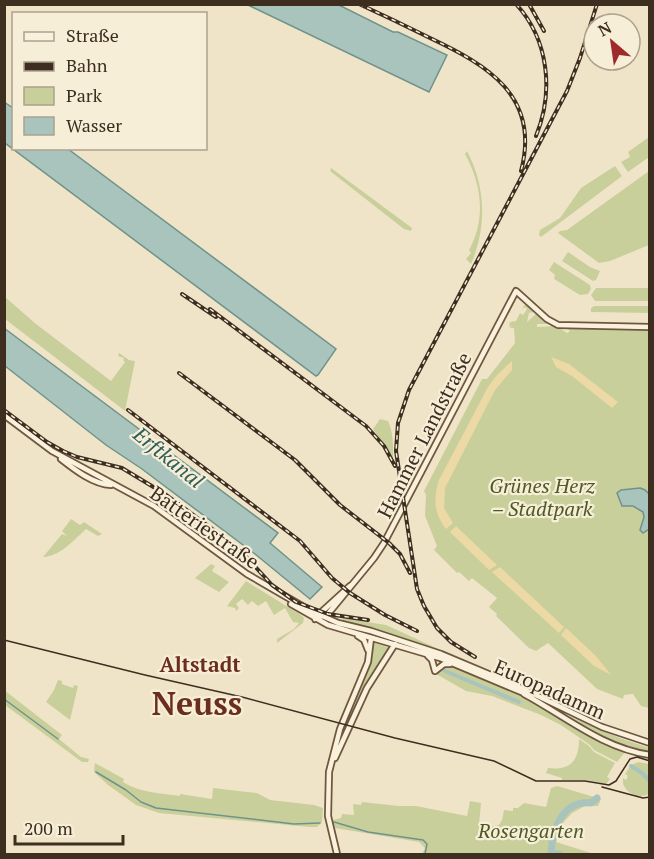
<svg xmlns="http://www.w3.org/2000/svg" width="654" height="859" viewBox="0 0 654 859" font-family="'PT Serif',serif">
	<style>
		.green { fill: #c9cf9b }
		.sand { fill: #ecd9a5 }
		.water { fill: #a9c4bc; stroke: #6f938a; stroke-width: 1.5 }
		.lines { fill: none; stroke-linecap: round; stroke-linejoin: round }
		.stream { stroke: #6f938a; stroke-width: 1.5 }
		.canal { stroke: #a9c4bc; stroke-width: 4 }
		.river { stroke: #a9c4bc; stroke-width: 7 }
		.secondary-casing { stroke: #6f573f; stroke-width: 8 }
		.secondary { stroke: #faf1dc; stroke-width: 4.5 }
		.tram { stroke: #3d2e20; stroke-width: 1.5 }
		.rail-casing { stroke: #3d2e20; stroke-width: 4 }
		.rail { stroke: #f7eed8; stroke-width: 1.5; stroke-dasharray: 4.5; stroke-linecap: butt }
		.labels { text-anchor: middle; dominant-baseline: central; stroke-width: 4.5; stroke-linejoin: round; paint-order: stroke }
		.street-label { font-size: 20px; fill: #3d2e20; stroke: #f7eed8 }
		.park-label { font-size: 20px; font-style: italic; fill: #4d5a26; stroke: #f7eed8 }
		.water-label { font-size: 21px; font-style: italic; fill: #2f5d5a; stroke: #f7eed8 }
		.neighbourhood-label { font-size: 21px; font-weight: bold; fill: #6b2e1e; stroke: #f7eed8 }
		.town-label { font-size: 32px; font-weight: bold; fill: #6b2e1e; stroke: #f7eed8 }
	</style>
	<rect width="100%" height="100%" fill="#f0e4c8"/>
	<path class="green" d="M649 137V157L628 172 621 162 630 157 628 152Z
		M467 151C486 187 487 227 471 264L466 259 471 253 469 250C486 219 482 185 465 154Z
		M615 166 622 176 541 237 539 235 540 230 560 218 581 188Z
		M331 168 412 228 411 231 404 229 330 171Z
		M649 171V245L610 261 599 263 558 233 560 231 567 230Z
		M568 252 590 267 600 271 596 280 593 281 562 261Z
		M554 262 590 285 591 289 588 294 580 295 554 279 555 275 549 270Z
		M596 288H649V301H595L591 295Z
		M5 297 36 324 111 381 125 362 123 360 124 358 118 356 119 353 129 360 135 361 125 411 5 319Z
		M525 304 534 312 529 313 527 322 536 314 550 324H537V327L556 326 567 333 570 331 566 327 649 329V708L641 706 633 694 624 695 623 699 597 689 548 643 536 651 529 648 496 616 497 614 489 607 497 598 472 578 469 581 459 572 457 573 434 550 437 546 425 516 426 495 424 491 482 379H487L515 343 514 328H508L512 327 509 326 510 322 516 321 520 313 523 315 527 309 525 307 522 309Z
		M594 306H649V313L591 312V308Z
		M380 419 388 421C394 434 393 447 393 460L373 429Z
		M71 519 80 525 84 522 102 534 98 536 86 529C72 542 60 556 43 557L62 534 67 536 62 531Z
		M211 564 215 566 212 571 229 582 219 592 195 578Z
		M246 581 301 615 304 618 303 623 277 643V639L294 629 299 623 293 622 285 608 274 615 266 601 258 606 252 601 248 605 242 599 236 604 239 608 236 611 235 608 227 606Z
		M343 618 386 625 443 651 365 626 343 621Z
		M372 642 390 648 353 711H349L360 685Z
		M446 666H454L522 694 556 714 598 741 625 752 617 762 594 750 590 745 561 725 541 715 492 696 466 691 436 674Z
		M58 680 62 681V684L73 688 74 685 78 686 70 720 46 702 54 690Z
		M4 690 62 735 59 739 81 757 89 759 88 762H82L5 705Z
		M566 715 620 738 649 748V753C621 747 585 737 566 715Z
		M579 739 589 746 594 752 615 763 607 777 610 779 606 784 586 780H562V778L546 773 548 768C571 771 579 760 579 739Z
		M638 762 649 764V794C639 799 627 794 623 784V778L626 780 628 776 625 774 631 765Z
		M95 763 124 779 123 782C141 793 160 793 180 796V794L212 799 213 788 257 793 270 800 314 805 323 808 322 822 317 827H310L159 813 136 805 108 785 94 772Z
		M557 786 601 799 598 806H585L572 813 561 825 556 842 591 853V854H422L425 848 419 842 335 828 333 820 341 818 342 814 354 815 353 804 361 805 362 802 399 806H416L467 816 470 801 481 803 479 825 488 827 499 825 502 820 504 810 513 811V808H518L524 803 546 807 551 788Z"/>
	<path class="sand" d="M551 357 569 364 618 402 612 408 572 376 556 367Z
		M512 361V370L495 390 445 488 444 508 453 523 446 529C434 514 433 498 439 480L488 387 497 375Z
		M456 526 460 530 497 565 489 570 450 532Z
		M500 567 564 627 559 633 492 572Z
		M566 628 596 656 611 675 594 666 561 635Z"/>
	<path class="water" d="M248 5H339L393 32H398L447 55 429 92Z
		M4 102 13 108 14 148 68 149 336 349 318 375 316 376 5 143Z
		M4 328 278 533 270 543 322 587 310 599 255 554 142 469 106 445 5 366Z
		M640 488 645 490 649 494V529L643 533 640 530 644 517 643 512 633 506H622L617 493 621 490Z"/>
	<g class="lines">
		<path class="stream" d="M4 699 58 739
			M96 772 126 790 141 802 156 808 294 824 320 823
			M334 822 368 832 423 840 427 844 425 854"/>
		<path class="canal" d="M445 671 519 702
			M631 766 642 773 650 781"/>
		<path class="river" d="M559 854H551C552 830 562 800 591 803L597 798"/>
		<g class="secondary-casing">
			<path id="secondary" d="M4 415 52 451
				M52 451 154 506 247 574 309 610 338 623 371 631 441 654 517 686 602 727 650 743
				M61 459C75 470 93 484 111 485
				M291 604 328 625 440 658 526 694
				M316 617 350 586
				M315 619 328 614 374 558 384 543 516 291 547 319 558 325 650 327
				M358 636 364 640 368 650
				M428 656 432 660 435 671 444 664H450
				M524 694C565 716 602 748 650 755
				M335 758 367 688 395 644
				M337 854 328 816 329 772 340 729 368 662 371 638"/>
		</g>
		<use href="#secondary" class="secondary"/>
		<path class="tram" d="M4 640 145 675 242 697 395 738 494 761 536 781H585L609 785 616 781 630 759 637 757 650 761
			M602 787 643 798 650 797"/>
		<g class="rail-casing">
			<path id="rail" d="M359 4C383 15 406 26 430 38 487 65 541 96 521 171
				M516 4C549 40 554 92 536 136
				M529 4 544 31
				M182 294 216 317
				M210 309 366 426 384 446 395 466
				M179 373 295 460 340 505 389 543 400 554 410 573
				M4 410 47 442 63 451 77 457 122 468 165 494 238 548 272 585 296 602 328 614 368 620
				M128 410 300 541 332 578 350 593 385 615 417 631
				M475 657 451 642 437 628 424 606 417 589 396 451 398 423 409 390 567 91 580 58 597 4"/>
		</g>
		<use href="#rail" class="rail"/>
	</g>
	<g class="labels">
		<g class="street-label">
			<text transform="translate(424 435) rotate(-63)">Hammer Landstraße</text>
			<text transform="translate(205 527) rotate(35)">Batteriestraße</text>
			<text transform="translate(550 689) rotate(24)">Europadamm</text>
		</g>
		<g class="park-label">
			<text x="542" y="485">Grünes Herz<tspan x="542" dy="23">– Stadtpark</tspan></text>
			<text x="531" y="830">Rosengarten</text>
		</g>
		<g class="water-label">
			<text transform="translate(169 457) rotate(39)">Erftkanal</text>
		</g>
		<g class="neighbourhood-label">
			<text x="200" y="664">Altstadt</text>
		</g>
		<g class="town-label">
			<text x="197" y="703">Neuss</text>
		</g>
	</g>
	<rect width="654" height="859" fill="none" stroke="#3d2e20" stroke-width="12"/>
	<rect x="12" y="12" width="195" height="138" fill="#f7eed8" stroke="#ada18e" stroke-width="1.5"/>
	<rect x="24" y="32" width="30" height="9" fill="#faf1dc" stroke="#ada18e" stroke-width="1.5"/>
	<text x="66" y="42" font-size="18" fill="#3d2e20">Straße</text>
	<rect x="24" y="62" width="30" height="9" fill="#3d2e20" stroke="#ada18e" stroke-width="1.5"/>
	<text x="66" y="72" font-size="18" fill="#3d2e20">Bahn</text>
	<rect x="24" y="87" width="30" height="18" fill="#c9cf9b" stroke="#ada18e" stroke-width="1.5"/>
	<text x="66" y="102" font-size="18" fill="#3d2e20">Park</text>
	<rect x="24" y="117" width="30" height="18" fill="#a9c4bc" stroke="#ada18e" stroke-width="1.5"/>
	<text x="66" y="132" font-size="18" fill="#3d2e20">Wasser</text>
	<g transform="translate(612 42) rotate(331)"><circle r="28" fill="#f7eed8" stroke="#ada18e" stroke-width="1.5"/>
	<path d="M0-4.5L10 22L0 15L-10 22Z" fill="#9e2a2b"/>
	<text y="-9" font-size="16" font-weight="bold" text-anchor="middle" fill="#3d2e20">N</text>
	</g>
	<path d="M15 835v9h108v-9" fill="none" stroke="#3d2e20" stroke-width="3"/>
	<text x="24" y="835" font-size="18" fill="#3d2e20" stroke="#f7eed8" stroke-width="4.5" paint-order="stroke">200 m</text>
</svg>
